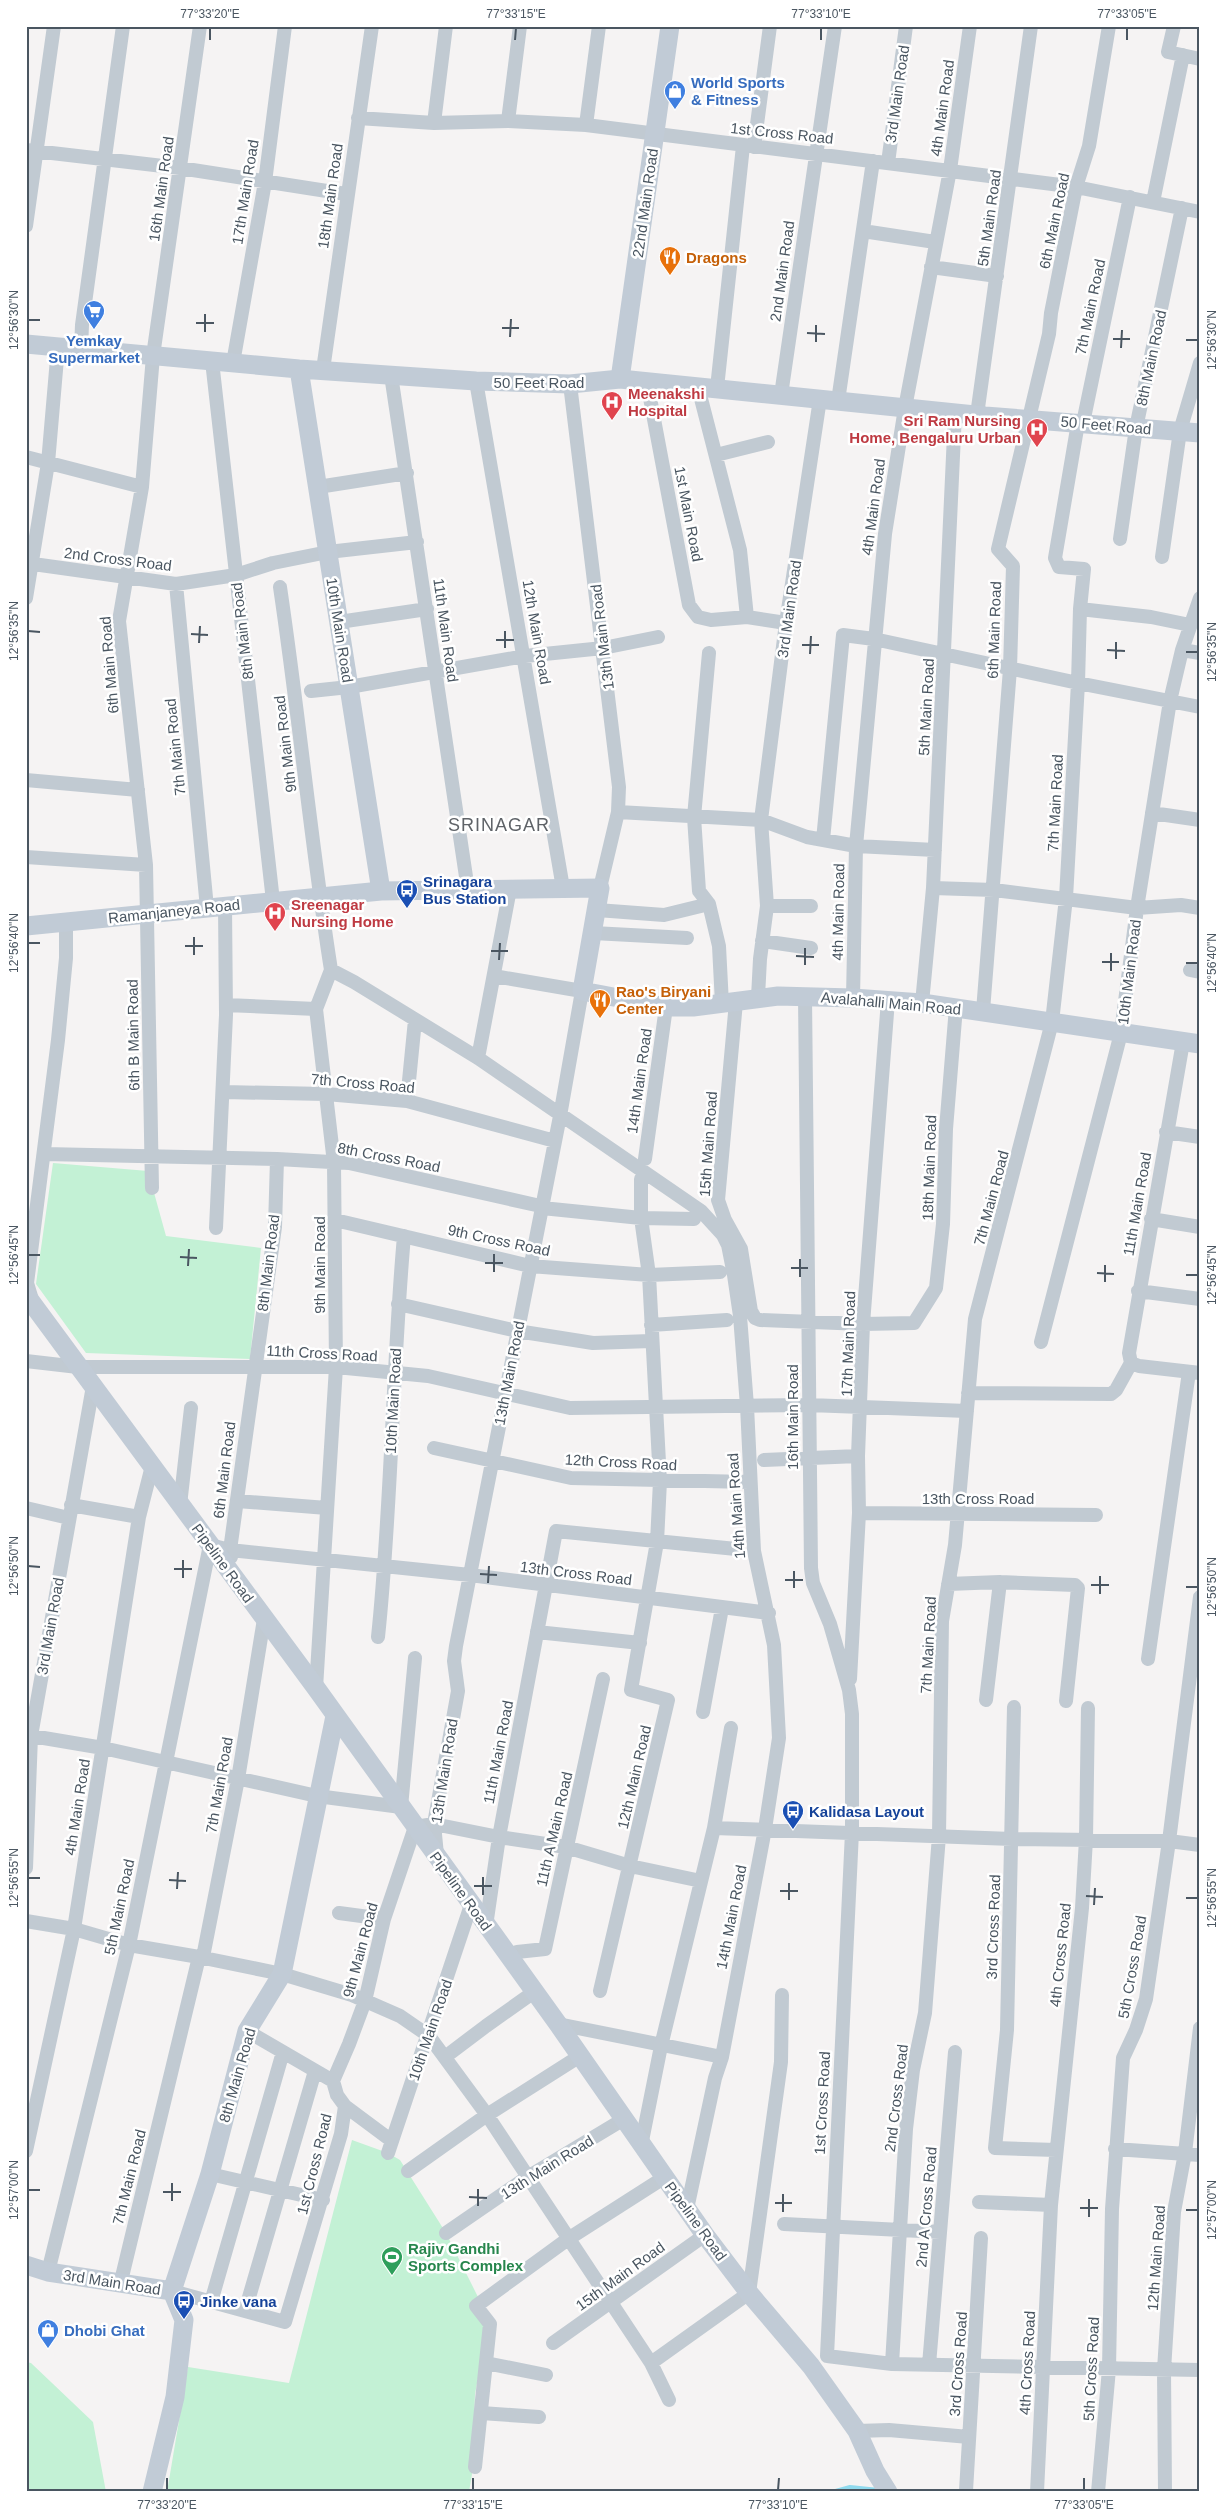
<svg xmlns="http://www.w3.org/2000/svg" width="1226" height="2518" viewBox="0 0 1226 2518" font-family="Helvetica,sans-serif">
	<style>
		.green { fill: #c3f1d5 }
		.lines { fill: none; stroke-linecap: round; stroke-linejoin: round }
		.stream { stroke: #90daee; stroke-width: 4 }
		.street { stroke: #c1cad2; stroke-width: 14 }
		.secondary { stroke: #c1cbd6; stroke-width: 19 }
		.ticks { fill: none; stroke: #4a5661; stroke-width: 2 }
		.labels { text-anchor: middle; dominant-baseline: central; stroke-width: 5; stroke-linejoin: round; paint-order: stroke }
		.shop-label { font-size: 15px; font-weight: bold; fill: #366cbe; stroke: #fff; text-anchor: start }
		.street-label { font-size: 15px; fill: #4a5661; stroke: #fff }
		.food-label { font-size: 15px; font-weight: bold; fill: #c56008; stroke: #fff; text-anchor: start }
		.health-label { font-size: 15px; font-weight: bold; fill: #be3a42; stroke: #fff; text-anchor: start }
		.transit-label { font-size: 15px; font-weight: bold; fill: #164399; stroke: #fff; text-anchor: start }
		.leisure-label { font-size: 15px; font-weight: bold; fill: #27864d; stroke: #fff; text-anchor: start }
		.quarter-label { font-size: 18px; letter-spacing: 1px; fill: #5f6368; stroke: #fff }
		.neatline { fill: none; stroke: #4a5661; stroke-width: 2 }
		.ticks-label { font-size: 12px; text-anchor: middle; fill: #4a5661 }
	</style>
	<rect width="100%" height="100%" fill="#f5f3f3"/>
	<path class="green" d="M53 1163 148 1171 166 1236 261 1248 250 1359 86 1353 36 1284Z
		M352 2140 388 2153 400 2160 446 2233 489 2319 475 2394 472 2474 469 2492H167L188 2367 289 2383Z
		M26 2362 31 2363 93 2422 106 2492H26Z"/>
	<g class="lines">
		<path class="stream" d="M832 2492 850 2487 879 2490"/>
		<path class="street" d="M1174 26 1168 52 1200 59
			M358 118 434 123 508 121 586 125 1076 187 1200 212
			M508 121 520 26
			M434 123 446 26
			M586 125 599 26
			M754 147 770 26
			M26 150 180 168 346 194
			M888 163 906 26
			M1153 202 1183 55
			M26 226 54 26
			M863 231 935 242
			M931 267 997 276
			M81 349 82 325 123 26
			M212 361 273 901
			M233 363 265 182 285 26
			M323 370 372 26
			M391 375 468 890
			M476 381 563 888
			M647 382 689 605 698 617 711 620 747 617 786 623
			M570 384 619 787 618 812 600 888
			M698 387 740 550 747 617
			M717 388 743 146
			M781 395 835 26
			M838 401 873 161
			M977 415 1031 26
			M1083 423 1130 197
			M716 455 768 442
			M26 457 142 487
			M318 487 407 473
			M1120 539 1136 428 1182 208
			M1162 557 1180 431 1200 363
			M26 563 176 584 236 575 273 563 328 552 417 542
			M176 584 207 908
			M280 587C299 715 311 843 331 970L354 982 478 1058 701 1211 723 1235 728 1245 734 1275 740 1316 747 1406 754 1551 774 1645 779 1738 765 1829 722 2057 715 2078 687 2209
			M26 598 48 463 58 347
			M1080 609 1151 617 1190 625
			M339 622 427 609
			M1182 650 1200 653
			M709 653 694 817 699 891 709 904 719 946 722 1004
			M311 691 349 687 525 656 603 648 658 637
			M26 780 138 790
			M618 812 761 820 807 837 856 846 935 850
			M1152 813 1200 820
			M823 840 843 635 874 639 1078 683 1200 707
			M26 857 146 865
			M933 888 994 890 1137 908 1181 905 1200 908
			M767 906H811
			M597 910 664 915 709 904
			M593 933 687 938
			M762 941 811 948
			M1190 970 1200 972
			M805 996 811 1568 813 1583 830 1624 849 1690 852 1714V1832L827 2356
			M758 997 760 959 767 906 761 820 786 623 820 399
			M853 998 856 846 885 534 905 408 950 170 970 26
			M736 1002 718 1200 725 1220 741 1249 751 1311 755 1318 760 1320 863 1324 914 1323 936 1288 943 1224 946 1129 956 1007
			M922 1003 933 888 955 413
			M226 1005 316 1009
			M983 1011 1010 669 1013 566 998 549 1049 334 1051 313 1076 187 1089 146 1109 26
			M1183 1042 1129 1353 1131 1363 1139 1366 1200 1373
			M478 1058 510 889
			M224 1092 326 1094 407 1101 555 1141
			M407 1101 415 1020
			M1166 1132 1200 1137
			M44 1154 277 1159 349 1163 536 1205 542 1208 641 1218 694 1219
			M645 1159 666 1007
			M152 1188 146 865 119 621 142 487 153 356 200 26
			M1151 1219 1200 1227
			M335 1220 530 1266 649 1275 720 1272
			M216 1228 226 1015 225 906
			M1138 1291 1200 1299
			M33 1303 27 1283 58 1040 66 958V922
			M398 1304 517 1331 593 1343 651 1341
			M651 1325 727 1320
			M1041 1342 1121 1033 1137 908 1170 701 1182 650 1200 598
			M26 1361 78 1367H336L428 1376 570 1408 809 1405 967 1411
			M968 1393 1111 1394 1116 1390 1131 1363
			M434 1448 571 1478 749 1482
			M764 1460 858 1456
			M237 1501 327 1508
			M71 1505 139 1517
			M180 1505 191 1408
			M26 1508 69 1518
			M859 1513 1096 1515
			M231 1557 230 1550 275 1227 277 1159
			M948 1584 1000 1582 1075 1585 1078 1588 1066 1701
			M537 1632 640 1643
			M378 1637C392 1504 392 1370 404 1236
			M1148 1659 1189 1372
			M850 1679 859 1513 858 1456 863 1324 888 1000
			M316 1688 336 1367 334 1163 316 1009 331 970
			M986 1700 1000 1582
			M1014 1707 1007 2030 995 2148 1056 2150
			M703 1712 722 1608
			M26 1735 103 1748 317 1796 401 1807 415 1658
			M714 1828 1012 1839 1169 1841 1200 1845
			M437 1855 434 1824 458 1691 454 1661 456 1646 560 1116 582 991 494 976
			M26 1868 31 1736 93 1386
			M339 1913 384 1919
			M26 1921 74 1929 129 1945 199 1957 282 1974 352 1995 400 2016 429 2036 487 2115 651 2363 669 2400
			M486 1926 499 1837 556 1531 736 1549
			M203 1957 238 1779 264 1619
			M511 1960 517 1952 545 1949 603 1679
			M600 1991 668 1700 631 1690 657 1542 660 1481 649 1275 641 1218V1179
			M558 2024 722 2057
			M445 2057 486 2026 534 1992
			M333 2081 349 2044 365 2001 384 1919 415 1827 434 1824 499 1837 566 1847 630 1866 701 1881
			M345 2106 392 2141
			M641 2146 661 2046 714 1828 731 1728
			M1115 2149 1200 2155
			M26 2151 74 1929 139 1517 152 1466
			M388 2153 471 1905
			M408 2171 487 2115 580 2056
			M210 2174 323 2200
			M979 2202 1051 2205
			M784 2224 940 2232
			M446 2233 526 2178 624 2119
			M48 2272 129 1945 210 1545 230 1550 470 1575 769 1613
			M128 2283 121 2281 199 1957
			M172 2291 285 2322 341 2134 345 2106 337 2095 333 2081 247 2031
			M211 2302 283 2052
			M245 2311 315 2071
			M553 2343 705 2235
			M827 2356 892 2364 1200 2370
			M486 2363 546 2375
			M651 2363 749 2293 781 2062 782 1995
			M892 2364 906 2129 913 2070 925 2013 939 1836 942 1621 955 1545 975 1319 1052 1022 1066 898 1078 683 1080 609 1084 569 1059 567 1055 558 1078 423
			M929 2365 955 2052
			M481 2413 539 2417
			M857 2431 889 2430 969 2437
			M475 2467 490 2324 476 2306 568 2239 665 2177
			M966 2491 981 2238
			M1037 2492 1051 2205 1082 1908 1086 1839 1088 1708
			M1098 2492 1109 2369 1112 2209 1123 2058 1136 2030 1146 1999 1169 1841 1200 1597
			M1165 2492 1164 2370 1174 2212 1185 2153 1200 2028"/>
		<path class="secondary" d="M26 344 299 369 476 381 570 384 620 379 985 416 1200 433
			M299 369 381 891
			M620 379 670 26
			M26 926 381 891 600 888 582 991 666 1007H693L778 996 853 998 922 1003 1200 1044
			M26 1295 316 1688 558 2024 705 2235 749 2293 811 2366 857 2431 875 2471 888 2492
			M26 2265 48 2272 172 2291 184 2320 175 2397 152 2492
			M172 2291 210 2174 247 2031 282 1974 335 1716"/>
	</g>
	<path class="ticks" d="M210 40V28M515 40 516 28M821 40V28M1127 40V28M28 320H40M196 323H214M502 328H519M205 332V314M807 333 825 334M510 337 511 319M1113 339H1130M1186 340H1198M816 342V325M1121 348 1122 330M28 631 40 632M191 634 208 635M496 640H514M199 643 200 626M802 645H819M505 648V631M1107 650 1125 651M1186 652H1198M810 654 811 636M1116 659V642M28 943H40M185 946H203M491 951H508M194 955V937M796 956 814 957M499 960 500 943M1102 962H1119M1186 963H1198M805 965V948M1111 971V953M28 1255H40M180 1257 197 1258M485 1263H503M188 1266 189 1249M791 1268H808M494 1272V1254M1097 1273 1114 1274M1186 1275H1198M800 1277V1259M1105 1282V1265M28 1566 40 1567M174 1569H192M480 1574 497 1575M183 1578V1560M785 1580H803M488 1583 489 1566M1091 1585H1109M1186 1587H1198M794 1588V1571M1100 1594V1576M28 1878H40M169 1880 186 1881M474 1886H492M177 1889 178 1872M780 1891H798M483 1895V1877M1086 1896 1103 1897M1186 1898H1198M789 1900V1883M1094 1905 1095 1888M28 2190H40M163 2192H181M469 2197 487 2198M172 2201V2183M775 2203H792M478 2206V2189M1080 2208H1098M1186 2210H1198M783 2212V2194M1089 2217V2199M167 2490V2478M473 2490V2478M778 2490 779 2478M1084 2490V2478"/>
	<defs>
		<g id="shop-pin" transform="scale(1.125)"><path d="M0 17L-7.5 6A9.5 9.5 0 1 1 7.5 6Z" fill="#3f7fe0" stroke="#fff"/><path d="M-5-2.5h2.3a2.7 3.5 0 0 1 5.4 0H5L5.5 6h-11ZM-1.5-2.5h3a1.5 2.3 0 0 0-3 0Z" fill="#fff"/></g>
		<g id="restaurant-pin" transform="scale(1.125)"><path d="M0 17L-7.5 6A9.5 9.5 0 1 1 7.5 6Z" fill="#e8710a" stroke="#fff"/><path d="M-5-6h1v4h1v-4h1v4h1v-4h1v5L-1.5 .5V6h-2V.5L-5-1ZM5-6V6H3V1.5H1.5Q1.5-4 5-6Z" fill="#fff"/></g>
		<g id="supermarket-pin" transform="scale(1.125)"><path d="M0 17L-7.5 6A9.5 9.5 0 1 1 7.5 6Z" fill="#3f7fe0" stroke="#fff"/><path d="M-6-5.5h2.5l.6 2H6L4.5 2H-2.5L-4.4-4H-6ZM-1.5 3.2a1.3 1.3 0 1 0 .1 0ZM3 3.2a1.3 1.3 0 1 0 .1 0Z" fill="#fff"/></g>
		<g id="hospital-pin" transform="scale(1.125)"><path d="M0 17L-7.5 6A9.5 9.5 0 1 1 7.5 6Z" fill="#e0444e" stroke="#fff"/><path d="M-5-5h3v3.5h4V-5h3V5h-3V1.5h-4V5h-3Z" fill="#fff"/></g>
		<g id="bus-pin" transform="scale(1.125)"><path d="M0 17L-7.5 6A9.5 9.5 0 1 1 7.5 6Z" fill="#1a4fb4" stroke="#fff"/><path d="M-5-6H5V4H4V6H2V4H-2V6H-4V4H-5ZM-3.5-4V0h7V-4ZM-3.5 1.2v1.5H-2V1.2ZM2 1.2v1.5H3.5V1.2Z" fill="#fff"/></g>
		<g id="stadium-pin" transform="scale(1.125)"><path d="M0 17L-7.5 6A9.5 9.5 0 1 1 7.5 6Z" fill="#2e9e5b" stroke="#fff"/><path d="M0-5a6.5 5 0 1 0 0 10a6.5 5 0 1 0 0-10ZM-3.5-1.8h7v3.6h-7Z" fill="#fff"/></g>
	</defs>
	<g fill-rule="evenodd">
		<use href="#shop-pin" x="675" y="91"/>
		<use href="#restaurant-pin" x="670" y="257"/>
		<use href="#supermarket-pin" x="94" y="311"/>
		<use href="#hospital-pin" x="612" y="402"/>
		<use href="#hospital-pin" x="1037" y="429"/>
		<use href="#bus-pin" x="407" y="890"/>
		<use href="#hospital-pin" x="275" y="913"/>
		<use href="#restaurant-pin" x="600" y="1000"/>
		<use href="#bus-pin" x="793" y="1811"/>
		<use href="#stadium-pin" x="392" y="2257"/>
		<use href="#bus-pin" x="184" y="2301"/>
		<use href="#shop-pin" x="48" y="2330"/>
	</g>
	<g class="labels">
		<g class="shop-label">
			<text x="691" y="82">World Sports<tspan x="691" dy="17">&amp; Fitness</tspan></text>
			<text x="94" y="340" text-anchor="middle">Yemkay<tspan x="94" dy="17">Supermarket</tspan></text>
			<text x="64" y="2330">Dhobi Ghat</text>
		</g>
		<g class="street-label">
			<text transform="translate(897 94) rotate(-82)">3rd Main Road</text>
			<text transform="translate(942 108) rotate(-82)">4th Main Road</text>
			<text transform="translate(782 133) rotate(6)">1st Cross Road</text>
			<text transform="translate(161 189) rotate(-82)">16th Main Road</text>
			<text transform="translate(245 192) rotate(-81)">17th Main Road</text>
			<text transform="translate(330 196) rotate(-82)">18th Main Road</text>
			<text transform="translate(645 203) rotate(-82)">22nd Main Road</text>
			<text transform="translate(989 218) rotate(-82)">5th Main Road</text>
			<text transform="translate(1054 221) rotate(-78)">6th Main Road</text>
			<text transform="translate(782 271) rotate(-82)">2nd Main Road</text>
			<text transform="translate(1090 307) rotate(-78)">7th Main Road</text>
			<text transform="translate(1151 358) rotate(-78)">8th Main Road</text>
			<text x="539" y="382">50 Feet Road</text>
			<text transform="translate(1106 425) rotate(5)">50 Feet Road</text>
			<text transform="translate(873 507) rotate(-82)">4th Main Road</text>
			<text transform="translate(689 514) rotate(79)">1st Main Road</text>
			<text transform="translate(118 559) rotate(7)">2nd Cross Road</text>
			<text transform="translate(789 609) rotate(-82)">3rd Main Road</text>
			<text transform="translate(340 630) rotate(81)">10th Main Road</text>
			<text transform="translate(446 630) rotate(82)">11th Main Road</text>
			<text transform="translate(994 630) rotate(-88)">6th Main Road</text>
			<text transform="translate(242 631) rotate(-97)">8th Main Road</text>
			<text transform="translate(537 632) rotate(80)">12th Main Road</text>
			<text transform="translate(602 637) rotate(-97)">13th Main Road</text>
			<text transform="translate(109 665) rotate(-95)">6th Main Road</text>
			<text transform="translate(926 707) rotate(-87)">5th Main Road</text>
			<text transform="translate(285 744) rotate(-97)">9th Main Road</text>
			<text transform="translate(175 747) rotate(-96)">7th Main Road</text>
			<text transform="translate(1055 803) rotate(-87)">7th Main Road</text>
			<text transform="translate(174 911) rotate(-6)">Ramanjaneya Road</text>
			<text transform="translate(838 912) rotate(-89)">4th Main Road</text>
			<text transform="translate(1129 972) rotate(-83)">10th Main Road</text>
			<text transform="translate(891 1003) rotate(5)">Avalahalli Main Road</text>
			<text transform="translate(133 1035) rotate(-91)">6th B Main Road</text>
			<text transform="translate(639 1081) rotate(-82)">14th Main Road</text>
			<text transform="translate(363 1083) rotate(5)">7th Cross Road</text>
			<text transform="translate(708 1144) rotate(-86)">15th Main Road</text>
			<text transform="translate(389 1157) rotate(11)">8th Cross Road</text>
			<text transform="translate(929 1168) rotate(-88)">18th Main Road</text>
			<text transform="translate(991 1198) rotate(-75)">7th Main Road</text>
			<text transform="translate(1137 1204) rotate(-80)">11th Main Road</text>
			<text transform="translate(499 1240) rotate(12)">9th Cross Road</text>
			<text transform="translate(268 1263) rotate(-83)">8th Main Road</text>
			<text transform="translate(319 1265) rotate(-90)">9th Main Road</text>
			<text transform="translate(848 1344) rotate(-88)">17th Main Road</text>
			<text transform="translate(322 1353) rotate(3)">11th Cross Road</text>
			<text transform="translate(509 1373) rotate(-79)">13th Main Road</text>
			<text transform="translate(393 1401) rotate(-87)">10th Main Road</text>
			<text transform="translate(792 1417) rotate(-90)">16th Main Road</text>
			<text transform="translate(621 1462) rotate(3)">12th Cross Road</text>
			<text transform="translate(224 1470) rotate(-83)">6th Main Road</text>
			<text x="978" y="1498">13th Cross Road</text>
			<text transform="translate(736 1506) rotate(-94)">14th Main Road</text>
			<text transform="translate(223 1563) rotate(54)">Pipeline Road</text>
			<text transform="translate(576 1573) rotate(7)">13th Cross Road</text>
			<text transform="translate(50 1626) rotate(-80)">3rd Main Road</text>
			<text transform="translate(928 1645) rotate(-87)">7th Main Road</text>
			<text transform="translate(498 1752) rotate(-79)">11th Main Road</text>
			<text transform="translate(444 1771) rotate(-81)">13th Main Road</text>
			<text transform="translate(634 1777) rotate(-77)">12th Main Road</text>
			<text transform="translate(219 1785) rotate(-80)">7th Main Road</text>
			<text transform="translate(77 1807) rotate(-81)">4th Main Road</text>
			<text transform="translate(554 1829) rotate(-77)">11th A Main Road</text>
			<text transform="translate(461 1891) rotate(54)">Pipeline Road</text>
			<text transform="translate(119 1907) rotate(-78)">5th Main Road</text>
			<text transform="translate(731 1917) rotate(-79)">14th Main Road</text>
			<text transform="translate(993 1927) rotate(-88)">3rd Cross Road</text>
			<text transform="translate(360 1950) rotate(-75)">9th Main Road</text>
			<text transform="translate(1060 1955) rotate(-84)">4th Cross Road</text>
			<text transform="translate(1132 1967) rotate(-80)">5th Cross Road</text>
			<text transform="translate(430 2030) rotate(-71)">10th Main Road</text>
			<text transform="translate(237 2075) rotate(-74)">8th Main Road</text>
			<text transform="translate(896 2098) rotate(-83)">2nd Cross Road</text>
			<text transform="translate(822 2103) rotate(-87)">1st Cross Road</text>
			<text transform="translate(314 2164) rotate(-76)">1st Cross Road</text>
			<text transform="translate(547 2167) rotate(-32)">13th Main Road</text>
			<text transform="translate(129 2177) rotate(-76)">7th Main Road</text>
			<text transform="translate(926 2207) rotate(-85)">2nd A Cross Road</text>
			<text transform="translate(696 2221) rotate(54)">Pipeline Road</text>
			<text transform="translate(1156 2258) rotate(-86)">12th Main Road</text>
			<text transform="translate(620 2276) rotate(-36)">15th Main Road</text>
			<text transform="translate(112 2282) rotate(9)">3rd Main Road</text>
			<text transform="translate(1027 2363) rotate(-87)">4th Cross Road</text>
			<text transform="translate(958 2364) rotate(-86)">3rd Cross Road</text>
			<text transform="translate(1091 2369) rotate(-87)">5th Cross Road</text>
		</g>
		<g class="food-label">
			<text x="686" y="257">Dragons</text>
			<text x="616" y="991">Rao's Biryani<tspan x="616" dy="17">Center</tspan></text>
		</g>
		<g class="health-label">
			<text x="628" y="393">Meenakshi<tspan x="628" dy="17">Hospital</tspan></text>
			<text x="1021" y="420" text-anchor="end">Sri Ram Nursing<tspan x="1021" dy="17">Home, Bengaluru Urban</tspan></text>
			<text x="291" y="904">Sreenagar<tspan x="291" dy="17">Nursing Home</tspan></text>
		</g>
		<g class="transit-label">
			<text x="423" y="881">Srinagara<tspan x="423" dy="17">Bus Station</tspan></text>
			<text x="809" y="1811">Kalidasa Layout</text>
			<text x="200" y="2301">Jinke vana</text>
		</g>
		<g class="leisure-label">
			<text x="408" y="2248">Rajiv Gandhi<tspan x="408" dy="17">Sports Complex</tspan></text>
		</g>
		<g class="quarter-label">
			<text x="499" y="825">SRINAGAR</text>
		</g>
	</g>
	<rect width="1226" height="2518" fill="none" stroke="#ffffff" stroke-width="55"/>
	<rect x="28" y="28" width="1170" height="2462" class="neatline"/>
	<g class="ticks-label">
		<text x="210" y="18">77°33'20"E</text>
		<text x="516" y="18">77°33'15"E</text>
		<text x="821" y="18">77°33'10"E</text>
		<text x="1127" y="18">77°33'05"E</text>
		<text transform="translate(14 320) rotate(-90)" y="4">12°56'30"N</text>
		<text transform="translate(1212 340) rotate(-90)" y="4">12°56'30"N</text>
		<text transform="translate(14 631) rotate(-90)" y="4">12°56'35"N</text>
		<text transform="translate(1212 652) rotate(-90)" y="4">12°56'35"N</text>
		<text transform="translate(14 943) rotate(-90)" y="4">12°56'40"N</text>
		<text transform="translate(1212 963) rotate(-90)" y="4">12°56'40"N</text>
		<text transform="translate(14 1255) rotate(-90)" y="4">12°56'45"N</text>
		<text transform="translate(1212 1275) rotate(-90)" y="4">12°56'45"N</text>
		<text transform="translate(14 1566) rotate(-90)" y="4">12°56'50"N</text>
		<text transform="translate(1212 1587) rotate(-90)" y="4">12°56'50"N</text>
		<text transform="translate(14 1878) rotate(-90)" y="4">12°56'55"N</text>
		<text transform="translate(1212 1898) rotate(-90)" y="4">12°56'55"N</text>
		<text transform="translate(14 2190) rotate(-90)" y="4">12°57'00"N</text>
		<text transform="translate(1212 2210) rotate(-90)" y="4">12°57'00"N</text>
		<text x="167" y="2509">77°33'20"E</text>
		<text x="473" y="2509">77°33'15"E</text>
		<text x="778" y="2509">77°33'10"E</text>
		<text x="1084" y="2509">77°33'05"E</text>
	</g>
</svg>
